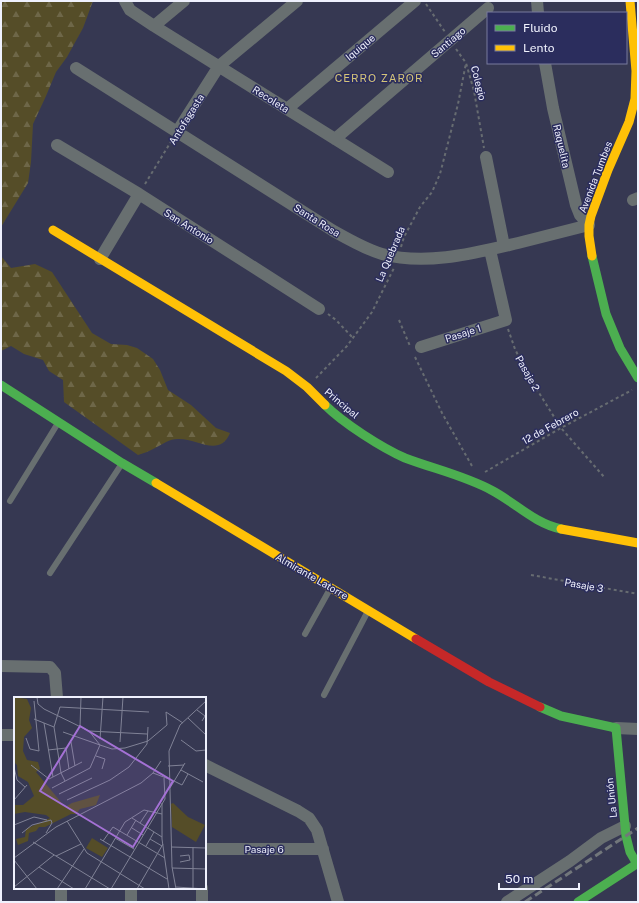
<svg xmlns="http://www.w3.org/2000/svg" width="639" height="903" viewBox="0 0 639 903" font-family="'Public Sans',sans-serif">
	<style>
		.forest { fill: url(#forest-firs) }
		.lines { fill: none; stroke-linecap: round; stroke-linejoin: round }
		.path { stroke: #676c71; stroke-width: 2; stroke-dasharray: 3 3; stroke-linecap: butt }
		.lane { stroke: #686f70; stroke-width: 6 }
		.street { stroke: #686f70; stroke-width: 12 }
		.fast { stroke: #4caf50; stroke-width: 9 }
		.slow { stroke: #ffc107; stroke-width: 9 }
		.jam { stroke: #c62828; stroke-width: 9 }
		.rail { stroke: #72777b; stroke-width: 3; stroke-dasharray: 8 4; stroke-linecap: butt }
		.labels { text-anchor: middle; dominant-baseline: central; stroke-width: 3; stroke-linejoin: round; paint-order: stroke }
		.street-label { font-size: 10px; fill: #eff1fd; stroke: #2b2d5d }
		.neighbourhood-label { font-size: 11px; letter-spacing: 1px; fill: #d4c477; stroke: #2b2d5d }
		.inset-road { fill: none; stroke: #808296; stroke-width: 1 }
		.view { fill: #a471d5; fill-opacity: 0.15; stroke: #a471d5; stroke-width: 2 }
		.inset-edge { fill: none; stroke: #eff1fd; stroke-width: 2 }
	</style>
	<defs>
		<pattern id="forest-firs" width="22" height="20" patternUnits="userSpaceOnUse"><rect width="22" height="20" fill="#554d28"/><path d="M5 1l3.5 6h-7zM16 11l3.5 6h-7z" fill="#6e6748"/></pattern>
	</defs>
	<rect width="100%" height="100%" fill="#363852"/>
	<path class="forest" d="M1 1H93L83 28 67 57 56 72 46 96 33 124 31 162 28 183 1 227Z
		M1 256 11 268 35 264 52 272 92 333 111 344 127 345 137 348 153 359 160 370 168 390 191 405 216 428 230 433C220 458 196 438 178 439 169 439 163 444 155 448 150 451 144 453 138 455L64 402 63 380 49 371 43 360 24 354 11 346 1 351Z"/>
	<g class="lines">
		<path class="path" d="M426 4 445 32
			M456 49 466 63 474 91 484 148
			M145 184 172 140
			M401 247 404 237 420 207 432 192 440 174 458 104 466 63
			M328 314 336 320 353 338
			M399 320 410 346
			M508 329 515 349 526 372 561 428 605 478
			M415 357 442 413 472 466
			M316 378 347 346 372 312 394 268
			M485 472 561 428 632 390
			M531 575 638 594"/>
		<path class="lane" d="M10 501 58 423
			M50 573 121 465
			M305 634 330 589
			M324 695 368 611"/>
		<path class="street" d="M125 1 130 10 154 26 388 172
			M537 1 538 13
			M154 26 184 1
			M545 63 553 108 576 205 580 215 589 225
			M76 68 332 230C348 239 365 249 382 254 426 266 475 253 518 243 542 237 566 231 589 225
			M287 109 415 1
			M177 132 219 66 297 1
			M335 139 488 8
			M57 145 139 194 319 309
			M486 157 504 246
			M633 200 638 198
			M100 259 139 194
			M421 347 506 320 490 250
			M1 666 50 667 55 673 57 698
			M616 728 638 729
			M1 735H15
			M205 765 298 811 309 818 317 830 338 902
			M205 849H323
			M61 888V902
			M131 902V888
			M202 902V888
			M507 902 570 861 601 838 625 826"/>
		<path class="fast" d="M592 256 606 314 620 348 638 378
			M1 385 122 463 156 483
			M325 405C343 423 382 448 405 458 434 469 466 476 493 491 517 504 534 523 561 529
			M540 707 561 716 616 728 626 836 630 852 637 864
			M578 902 638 863"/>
		<path class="slow" d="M53 230 286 371 307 387 325 405
			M592 256 589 236V225L591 216 608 170 629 122 635 99 636 71 630 1
			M156 483 416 639
			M561 529 638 543"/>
		<path class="jam" d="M416 639 489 682 540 707"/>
		<path class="rail" d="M525 902 638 828"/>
	</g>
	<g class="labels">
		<g class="street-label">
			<text transform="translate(448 42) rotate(-40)">Santiago</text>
			<text transform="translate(360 47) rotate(-40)">Iquique</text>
			<text transform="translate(479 83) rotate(76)">Colegio</text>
			<text transform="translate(271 99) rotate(32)">Recoleta</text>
			<text transform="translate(186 119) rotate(-58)">Antofagasta</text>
			<text transform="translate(562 146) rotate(77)">Raquelita</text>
			<text transform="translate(595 177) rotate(-69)">Avenida Tumbes</text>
			<text transform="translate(317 220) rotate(32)">Santa Rosa</text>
			<text transform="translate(189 226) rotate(32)">San Antonio</text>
			<text transform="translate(390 254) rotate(-67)">La Quebrada</text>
			<text transform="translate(463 333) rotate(-18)">Pasaje 1</text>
			<text transform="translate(528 373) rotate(61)">Pasaje 2</text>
			<text transform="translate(342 403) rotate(40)">Principal</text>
			<text transform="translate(550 426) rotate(-29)">12 de Febrero</text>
			<text transform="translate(312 576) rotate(30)">Almirante Latorre</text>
			<text transform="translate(584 585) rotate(10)">Pasaje 3</text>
			<text transform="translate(611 798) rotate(-96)">La Unión</text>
			<text x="264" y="849">Pasaje 6</text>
		</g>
		<g class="neighbourhood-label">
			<text x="379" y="78">CERRO ZAROR</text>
		</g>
	</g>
	<g transform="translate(14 697)">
		<rect width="192" height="192" fill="#363852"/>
		<path d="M0 0 13 2 17 11 15 23 18 31 10 40 9 54 13 63 24 65 26 72 22 75 51 110 58 106 86 98 82 108 66 112 62 117H57L31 130H25L22 134 15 136 14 144 4 148 2 142 11 140 12 132 36 121 32 118 11 115 0 117V108H9L20 99 14 85 4 79 3 68 0 65Z" fill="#554d28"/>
		<path d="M159 106 174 120 191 128 182 145 158 130 157 107Z" fill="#554d28"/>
		<path d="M78 141 94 151 88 160 72 151Z" fill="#554d28"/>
		<path class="inset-road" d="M23 0 24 7 30 12 75 34 86 48 98 52 111 51 134 44 153 28 152 15 169 26M183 13 191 19 188 24M174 21 192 38M20 22 40 30M30 26 39 80M66 30 67 0M75 34 133 37M12 41 16 52 25 54 20 4M86 42 89 0M167 43 182 54 192 53M57 45 61 69M106 45 109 0M34 53 52 51 55 72M82 59 91 62 88 72M17 68 35 82 68 65M154 69 170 68M0 70 3 83 11 90M167 73 189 85M139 76 147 64M51 84 47 76 40 30 46 10 135 15M160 84 168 88 174 77M38 91 76 71 86 48 49 35M156 91 171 66M45 97 78 81M0 103 13 88M53 103 96 83 115 70 133 47 134 30M148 106V142L155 192M118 121 148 140M53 124 73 156 131 192M126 126 134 114M0 128 20 120 33 123M118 131 129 138M8 136 18 128 37 123 38 126 32 136M113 138 122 123M101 141 120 152M86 142 153 182M136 142 148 149M89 144 99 130 151 161M19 145 96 192M132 149 140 135M157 150 192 151M179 150V191M42 159 67 147M166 159 175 158 176 163 166 165M0 161 42 130 127 86 139 76 155 82M0 163 23 192M25 170 60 192M158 171 192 172M0 190 40 158M162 190 192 192M43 192 70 152M71 192 111 125 130 113 148 117M97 192 151 102 150 81M123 192 149 147M162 192 158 170 155 54 166 28 192 4"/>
		<path class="view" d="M66 29 159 84 119 150 26 94Z"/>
		<rect width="192" height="192" class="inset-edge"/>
	</g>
	<rect width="639" height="903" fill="none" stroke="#eff1fd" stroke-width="4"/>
	<rect x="487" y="12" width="140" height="52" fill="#2b2d5d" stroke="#797b9d"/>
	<rect x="495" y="25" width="20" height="6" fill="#4caf50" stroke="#797b9d"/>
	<text x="523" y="32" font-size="12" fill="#eff1fd">Fluido</text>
	<rect x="495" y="45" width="20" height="6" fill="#ffc107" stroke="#797b9d"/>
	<text x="523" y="52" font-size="12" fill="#eff1fd">Lento</text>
	<path d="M499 883v6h80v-6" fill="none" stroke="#eff1fd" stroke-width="2"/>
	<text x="505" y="883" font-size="12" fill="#eff1fd" stroke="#2b2d5d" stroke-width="3" paint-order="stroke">50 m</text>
</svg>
